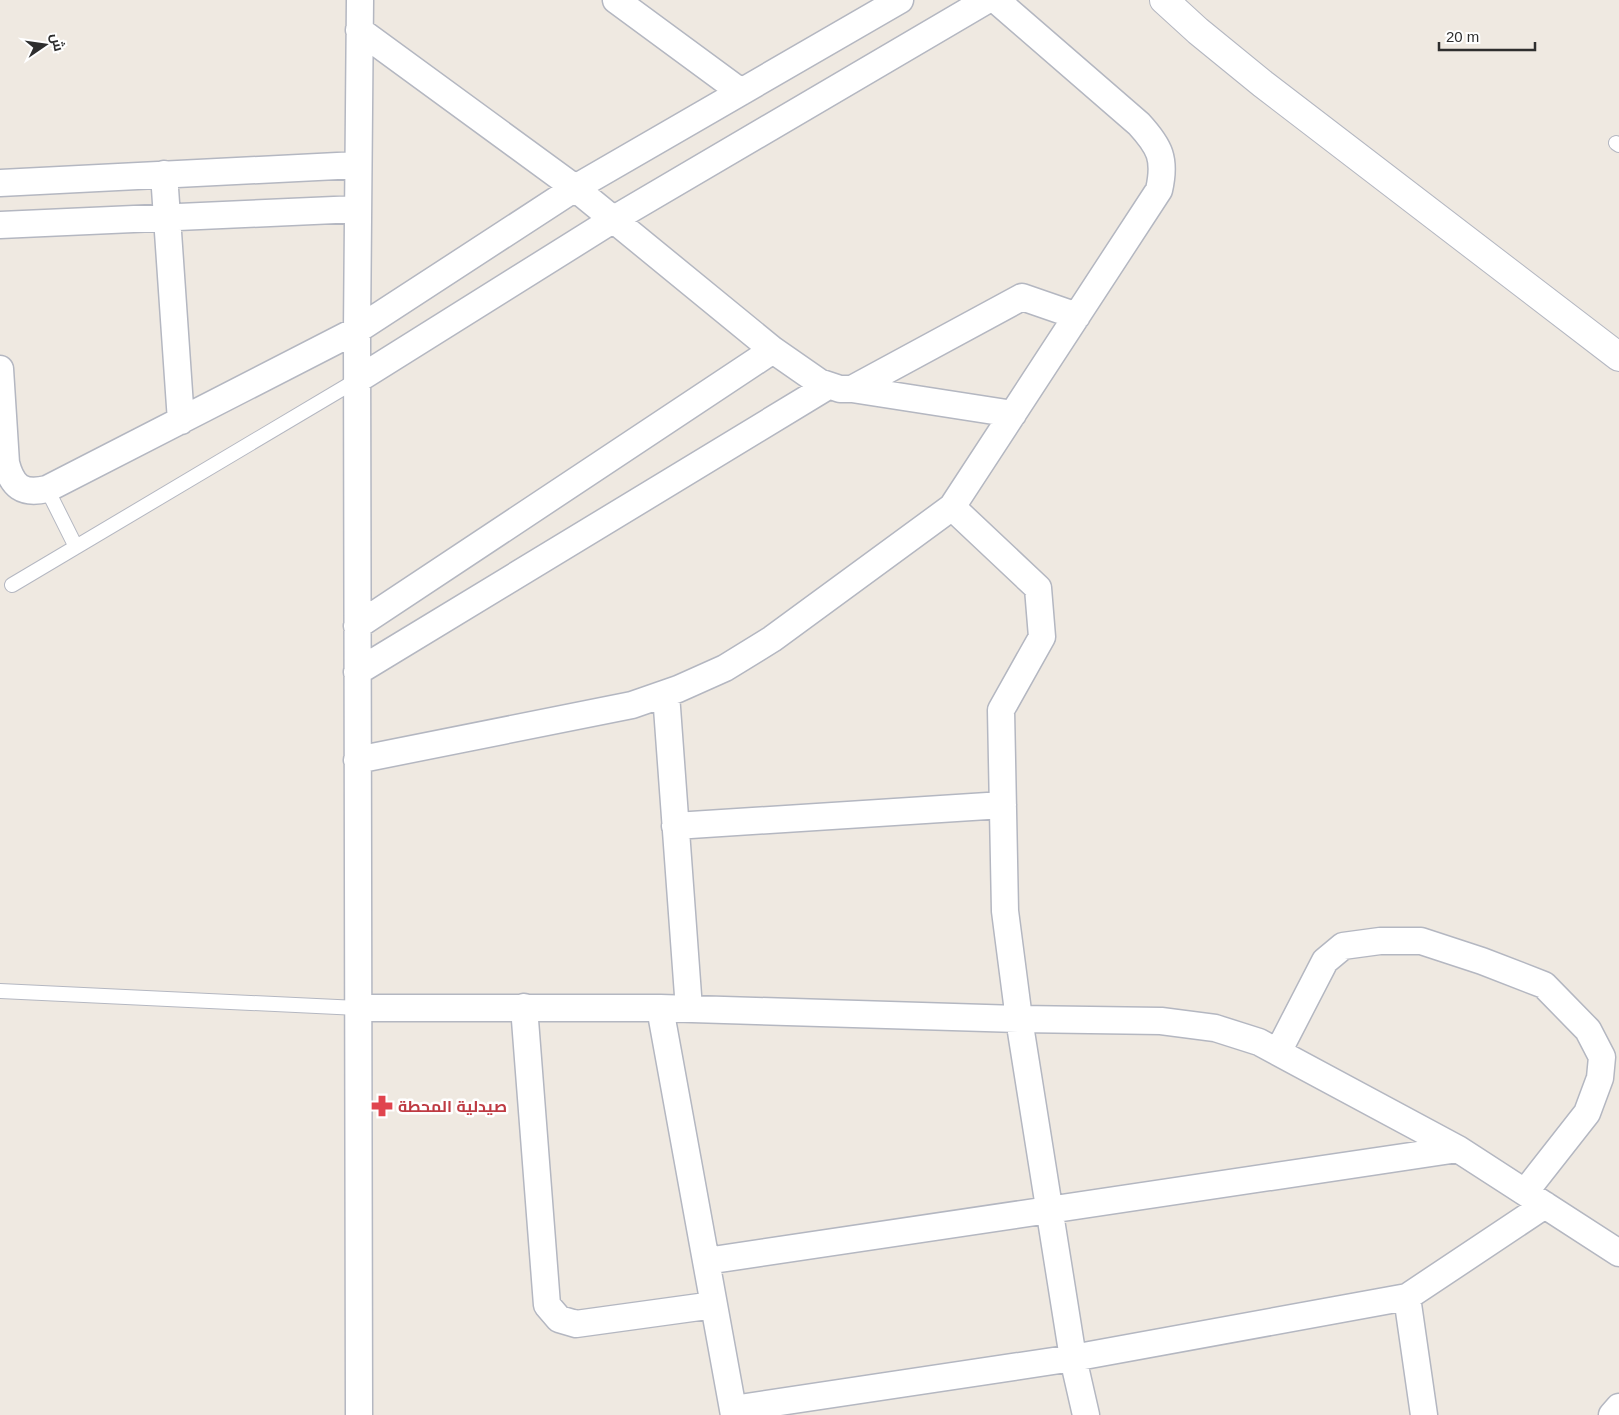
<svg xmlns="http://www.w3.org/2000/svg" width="1619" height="1415" viewBox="0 0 1619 1415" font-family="Arial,Cairo,sans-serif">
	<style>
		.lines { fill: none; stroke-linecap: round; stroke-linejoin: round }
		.service-casing { stroke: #b4b7c1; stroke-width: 16 }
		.minor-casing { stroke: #b4b7c1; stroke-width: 29 }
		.secondary-casing { stroke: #b4b7c1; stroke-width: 30 }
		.service { stroke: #fff; stroke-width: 14 }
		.minor { stroke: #fff; stroke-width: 26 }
		.secondary { stroke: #fff; stroke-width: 28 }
		.labels { text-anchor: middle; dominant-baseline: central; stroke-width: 5; stroke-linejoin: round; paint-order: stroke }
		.health-label { font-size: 16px; font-weight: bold; fill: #be3a42; stroke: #fff; text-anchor: start }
	</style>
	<rect width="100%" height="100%" fill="#efe9e1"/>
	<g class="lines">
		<g class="service-casing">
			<path id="service" d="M1616 143 1619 145
				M47 489 76 547
				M12 585 357 380
				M0 991 358 1008"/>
		</g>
		<g class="minor-casing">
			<path id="minor" d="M616 0 741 92
				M359 30 575 188 773 350 819 382 840 389H852L1013 414
				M164 174 181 421
				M0 183 357 165
				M0 225 357 209
				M0 369 6 463C12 486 22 495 47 489L357 330 575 188 900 0
				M357 380 614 219 987 0
				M852 389 1022 297 1077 316
				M952 507 1038 588 1042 637 1001 710 1005 911 1019 1019 1073 1358 1086 1415
				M357 626 773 350
				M357 672 828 386
				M666 694 689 1009
				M357 760 632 705 678 689 725 668 772 639 952 507 1159 190C1166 159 1160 147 1139 124L996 0
				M675 826 1003 805
				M524 1007 547 1305 559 1319 576 1324 714 1305
				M358 1008H660L1019 1019 1161 1021 1215 1028 1259 1042 1458 1149 1619 1253
				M660 1008 734 1415
				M1278 1052 1325 961 1343 946 1380 941H1421L1482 961 1544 985 1588 1030 1602 1057 1600 1078 1587 1113 1525 1192
				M706 1261 1458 1149
				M1407 1297 1424 1415
				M733 1409 1073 1358 1407 1297 1545 1205
				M359 1415 357 330 360 0
				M1612 1415 1619 1407"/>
		</g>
		<g class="secondary-casing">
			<path id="secondary" d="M1164 0 1198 31 1263 84 1619 357"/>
		</g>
		<use href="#service" class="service"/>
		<use href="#minor" class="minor"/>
		<use href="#secondary" class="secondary"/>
	</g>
	<defs>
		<g id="pharmacy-bare" transform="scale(1.725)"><path d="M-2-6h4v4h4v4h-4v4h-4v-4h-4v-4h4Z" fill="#e0444e" stroke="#fff" stroke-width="2.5" paint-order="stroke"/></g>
	</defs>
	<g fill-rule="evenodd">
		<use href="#pharmacy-bare" x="382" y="1106"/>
	</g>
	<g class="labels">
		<g class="health-label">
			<text x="398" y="1106">صيدلية المحطة</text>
		</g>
	</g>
	<g transform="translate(45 45) rotate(77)" stroke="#ffffff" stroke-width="4" paint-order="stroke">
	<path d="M0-4L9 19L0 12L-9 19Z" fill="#2e2e2e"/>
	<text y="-8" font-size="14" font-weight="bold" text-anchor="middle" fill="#2e2e2e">ش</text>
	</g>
	<path d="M1439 42v8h96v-8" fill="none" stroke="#2e2e2e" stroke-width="2.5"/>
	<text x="1446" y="42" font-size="15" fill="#2e2e2e" stroke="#ffffff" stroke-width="4" paint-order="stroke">20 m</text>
</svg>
